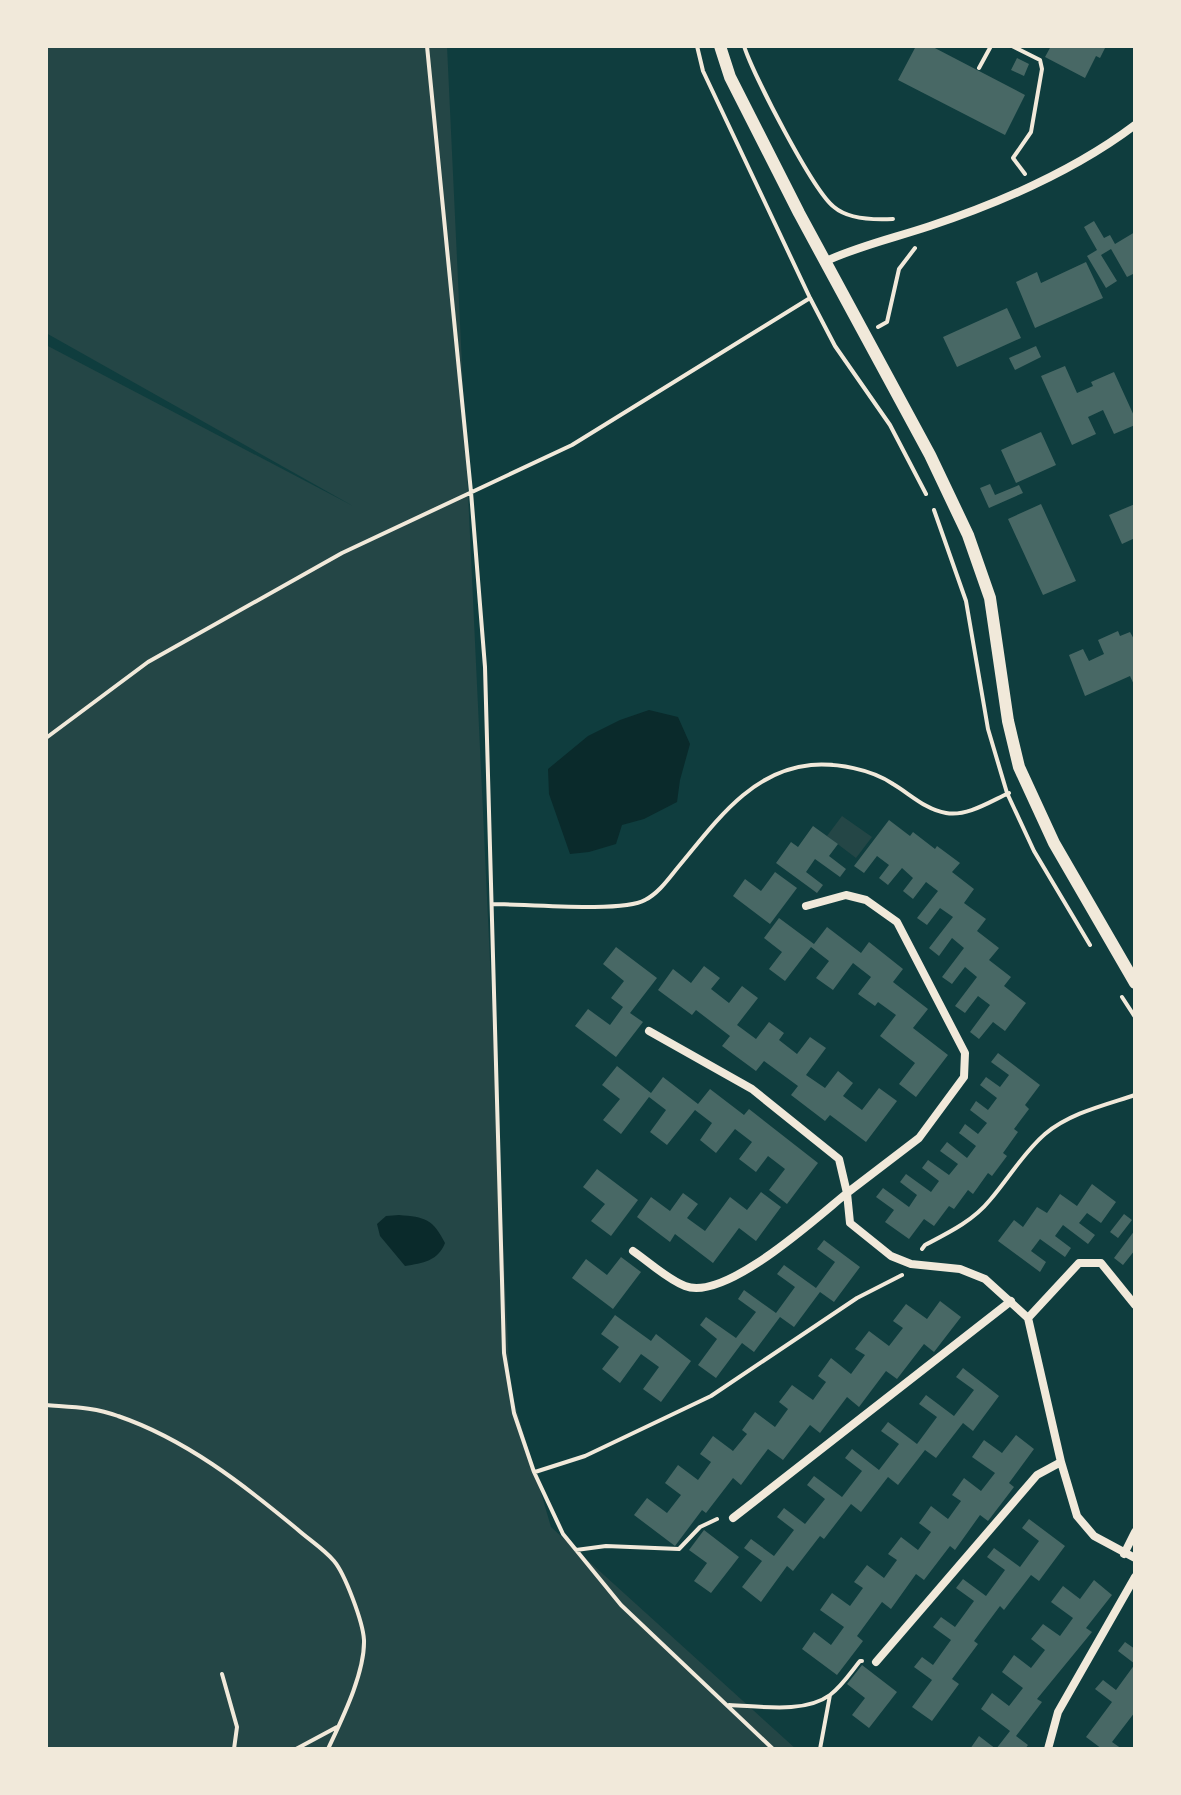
<svg xmlns="http://www.w3.org/2000/svg" width="1181" height="1795" viewBox="0 0 1181 1795" font-family="'Sofia Sans Condensed',sans-serif">
	<style>
		.green { fill: #244646 }
		.water { fill: #0a2a2b }
		.building { fill: #486865 }
		.lines { fill: none; stroke-linecap: round; stroke-linejoin: round }
		.path { stroke: #f1e9da; stroke-width: 4 }
		.minor { stroke: #f1e9da; stroke-width: 8 }
		.tertiary { stroke: #f1e9da; stroke-width: 12 }
	</style>
	<rect width="100%" height="100%" fill="#0f3d3e"/>
	<path class="green" d="M46 46H447L510 1387 551 1527 796 1749H46V345L353 506 46 333Z
		M842 816 872 837 856 858 827 836Z"/>
	<path class="water" d="M649 710 678 717 690 744 680 780 677 802 644 819 622 825 616 844 589 852 570 854 549 794 548 769 588 736 620 720Z
		M399 1215C425 1217 433 1219 445 1243 438 1261 423 1263 405 1266L380 1236 377 1224 386 1216Z"/>
	<path class="building" d="M916 46H931L1025 95 1005 135 898 80Z
		M1051 46H1106L1100 58 1096 56 1085 78 1045 57Z
		M1017 58 1029 64 1024 76 1011 70Z
		M1094 221 1104 238 1110 235 1115 244 1135 232V273L1127 277 1111 249 1101 255 1117 281 1106 288 1087 256 1097 250 1084 227Z
		M1086 262 1103 298 1035 328 1016 282 1037 272 1041 283Z
		M1007 308 1021 338 957 367 943 337Z
		M1036 346 1041 357 1015 370 1009 358Z
		M1065 366 1077 393 1093 386 1091 382 1114 372 1135 418V425L1114 434 1103 410 1088 417 1096 434 1072 445 1041 376Z
		M1041 432 1056 465 1016 483 1001 450Z
		M990 484 995 495 1019 485 1023 493 989 508 980 488Z
		M1041 504 1076 581 1043 595 1008 519Z
		M1135 504V538L1122 544 1109 515Z
		M1118 631 1120 636 1130 632 1135 641V687L1130 676 1085 696 1069 655 1083 649 1089 661 1104 654 1098 640Z
		M889 820 910 836 913 832 935 849 937 846 960 863 952 872 974 889 964 903 986 919 977 931 999 948 989 960 1011 977 1004 986 1026 1003 1005 1031 993 1022 979 1039 970 1032 990 1005 978 996 965 1013 955 1006 977 977 965 967 952 984 942 977 964 948 952 938 939 956 929 948 953 917 940 908 927 925 917 918 938 891 926 882 913 899 903 891 913 878 902 868 888 885 879 878 889 865 877 856 864 873 854 866Z
		M813 826 838 844 829 856 846 869 840 877 815 859 806 872 823 885 817 893 776 863 791 842 798 847Z
		M775 872 797 888 770 924 733 896 745 879 761 891Z
		M779 918 814 944 827 927 861 953 869 942 903 969 893 982 928 1009 913 1028 948 1055 916 1097 899 1084 915 1063 880 1036 896 1015 878 1002 875 1006 858 994 871 977 853 963 833 990 816 978 829 961 811 947 785 981 769 969 782 952 764 938Z
		M616 947 657 978 630 1013 643 1022 616 1057 575 1026 588 1009 610 1025 623 1007 611 998 624 981 603 964Z
		M704 966 720 978 711 989 729 1003 742 986 758 998 737 1025 756 1039 769 1022 784 1033 779 1040 797 1054 810 1037 826 1048 806 1075 825 1088 838 1071 853 1083 843 1096 862 1110 879 1088 897 1101 866 1142 830 1115 825 1121 791 1095 798 1086 764 1061 756 1071 722 1046 730 1036 696 1010 692 1015 658 990 673 969 691 983Z
		M998 1053 1040 1085 1025 1105 1029 1109 1014 1129 1018 1132 1003 1153 1007 1156 992 1176 988 1173 973 1194 968 1190 954 1209 949 1206 934 1226 924 1219 909 1239 885 1222 894 1210 876 1197 883 1188 909 1207 917 1195 900 1182 906 1174 931 1192 939 1181 922 1168 928 1160 949 1175 958 1164 940 1151 947 1142 967 1158 976 1146 959 1133 965 1124 978 1134 987 1123 970 1110 976 1101 988 1110 997 1098 980 1085 986 1077 1000 1087 1009 1075 991 1062Z
		M617 1066 651 1093 663 1077 698 1104 710 1089 744 1115 749 1109 818 1163 787 1204 769 1190 785 1169 768 1156 756 1172 739 1159 752 1142 735 1129 716 1153 700 1140 712 1123 695 1110 667 1145 650 1132 666 1110 649 1097 621 1134 603 1120 620 1099 602 1085Z
		M597 1169 638 1200 611 1236 591 1221 605 1204 583 1187Z
		M1092 1184 1116 1202 1101 1223 1087 1213 1079 1223 1095 1235 1088 1244 1063 1225 1055 1236 1071 1248 1065 1257 1040 1239 1031 1251 1046 1262 1040 1272 998 1241 1014 1220 1023 1227 1037 1207 1047 1213 1060 1194 1077 1206Z
		M761 1192 781 1207 756 1241 739 1228 713 1263 675 1234 670 1242 637 1217 651 1197 670 1211 683 1193 698 1204 687 1218 705 1231 730 1197 747 1210Z
		M1124 1214 1132 1220 1118 1238 1110 1232Z
		M1135 1230V1250L1123 1265 1114 1258Z
		M824 1240 860 1267 834 1302 820 1292 794 1327 780 1317 754 1352 742 1343 716 1378 698 1365 717 1339 700 1325 706 1317 736 1338 756 1312 738 1299 744 1290 776 1313 795 1287 777 1274 784 1265 816 1288 835 1262 817 1249Z
		M621 1257 641 1272 613 1309 572 1278 586 1259 607 1275Z
		M940 1301 961 1317 934 1352 924 1344 897 1379 886 1371 859 1407 847 1397 820 1433 810 1425 783 1460 768 1449 741 1485 733 1478 706 1513 702 1510 675 1546 634 1515 647 1498 667 1513 681 1495 665 1483 678 1465 698 1480 711 1462 700 1454 713 1436 733 1451 747 1434 742 1430 755 1412 775 1427 788 1409 779 1402 792 1385 813 1400 826 1382 818 1376 831 1358 851 1374 865 1355 855 1349 869 1331 889 1346 903 1328 893 1321 906 1304 927 1319Z
		M615 1315 651 1341 656 1334 691 1361 661 1402 643 1389 659 1367 641 1354 620 1383 602 1369 619 1347 601 1334Z
		M963 1368 999 1396 973 1431 963 1423 936 1458 925 1450 898 1485 888 1477 861 1512 851 1504 824 1539 820 1536 793 1571 787 1566 761 1602 742 1587 762 1561 744 1548 751 1539 774 1556 794 1530 777 1517 784 1508 805 1524 825 1499 807 1485 814 1476 842 1497 862 1471 845 1458 852 1449 879 1470 899 1444 881 1431 888 1422 917 1444 937 1417 919 1404 926 1395 954 1416 974 1390 956 1377Z
		M1016 1435 1034 1449 1009 1483 1014 1487 988 1521 980 1515 955 1550 950 1546 924 1580 916 1574 891 1609 882 1602 857 1636 863 1641 837 1675 802 1649 814 1632 831 1645 844 1627 820 1610 832 1593 850 1606 863 1588 854 1582 867 1565 884 1578 897 1560 888 1554 901 1537 918 1550 931 1532 919 1523 931 1506 948 1519 961 1501 952 1495 964 1478 981 1491 995 1473 972 1457 984 1440 1002 1453Z
		M1029 1519 1065 1546 1039 1581 1031 1575 1004 1610 1000 1606 974 1641 978 1644 952 1679 959 1684 932 1721 912 1707 932 1680 914 1667 922 1657 933 1665 951 1640 933 1627 941 1617 955 1627 974 1601 956 1588 963 1579 986 1596 1005 1570 987 1557 994 1548 1020 1567 1039 1541 1022 1528Z
		M704 1530 739 1557 711 1593 694 1581 707 1563 689 1550Z
		M1094 1580 1112 1595 1086 1628 1092 1632 1037 1699 1042 1702 1016 1736 1028 1745 1025 1749H996L1010 1731 981 1709 992 1693 1009 1706 1023 1688 1002 1672 1014 1655 1031 1668 1045 1650 1031 1639 1043 1624 1060 1636 1073 1618 1051 1602 1063 1586 1080 1599Z
		M1125 1642 1135 1649V1664L1118 1651Z
		M1135 1664V1712L1112 1742 1122 1749H1102L1086 1737 1112 1702 1095 1689 1103 1680 1116 1690Z
		M862 1665 897 1692 869 1728 852 1715 865 1698 847 1684Z
		M979 1736 996 1749H970Z"/>
	<g class="lines">
		<path class="path" d="M427 46 471 492 485 667 504 1353 514 1413 534 1472 563 1534 621 1605 773 1749
			M697 46 703 71 810 298 835 346 890 425 926 494
			M744 46C753 74 813 191 834 207 848 219 875 220 893 219
			M1012 46 1040 60 1042 69 1031 132 1013 158 1025 174
			M979 68 991 46
			M878 327 887 322 899 269 915 248
			M934 510 966 601 988 729 1007 793 1034 851 1090 945
			M46 738 148 662 342 553 572 445 810 298
			M493 904C523 904 623 913 645 900 659 893 669 878 679 866 715 823 750 771 811 765 837 763 871 769 893 784 910 794 926 810 946 813 967 817 991 801 1009 793
			M1122 997 1135 1017
			M922 1249 925 1245C948 1233 973 1221 990 1200 1009 1178 1023 1153 1045 1134 1070 1113 1105 1105 1135 1095
			M46 1405C71 1407 94 1407 118 1416 185 1439 243 1484 297 1529 308 1539 324 1549 334 1561 345 1574 363 1622 364 1640 365 1673 342 1719 328 1749
			M535 1472 585 1456 711 1396 857 1298 902 1275
			M576 1550 606 1546 679 1549 700 1527 717 1519
			M222 1674 237 1727 234 1749
			M729 1705C759 1706 804 1714 830 1695 842 1686 851 1672 860 1661H862
			M296 1749 337 1727
			M820 1749 830 1695"/>
		<path class="minor" d="M824 262C858 246 894 238 930 226 1002 202 1074 171 1135 125
			M806 906 846 895 866 900 897 922 965 1053 964 1077 919 1138 847 1193 850 1223 891 1256 911 1264 960 1269 985 1279 1028 1318 1061 1462 1077 1516 1094 1536 1135 1558
			M633 1251C649 1262 667 1279 685 1286 725 1302 816 1218 847 1193L839 1159 752 1089 649 1031
			M1028 1318 1079 1263H1101L1135 1305
			M733 1518 1011 1301
			M1124 1554 1135 1532
			M876 1662 1037 1475 1061 1462
			M1048 1749 1058 1712 1135 1577"/>
		<path class="tertiary" d="M720 46 730 77 799 213 930 455 968 535 990 598 1008 721 1019 767 1054 843 1135 983"/>
	</g>
	<rect width="1181" height="1795" fill="none" stroke="#f1e9da" stroke-width="96"/>
</svg>
